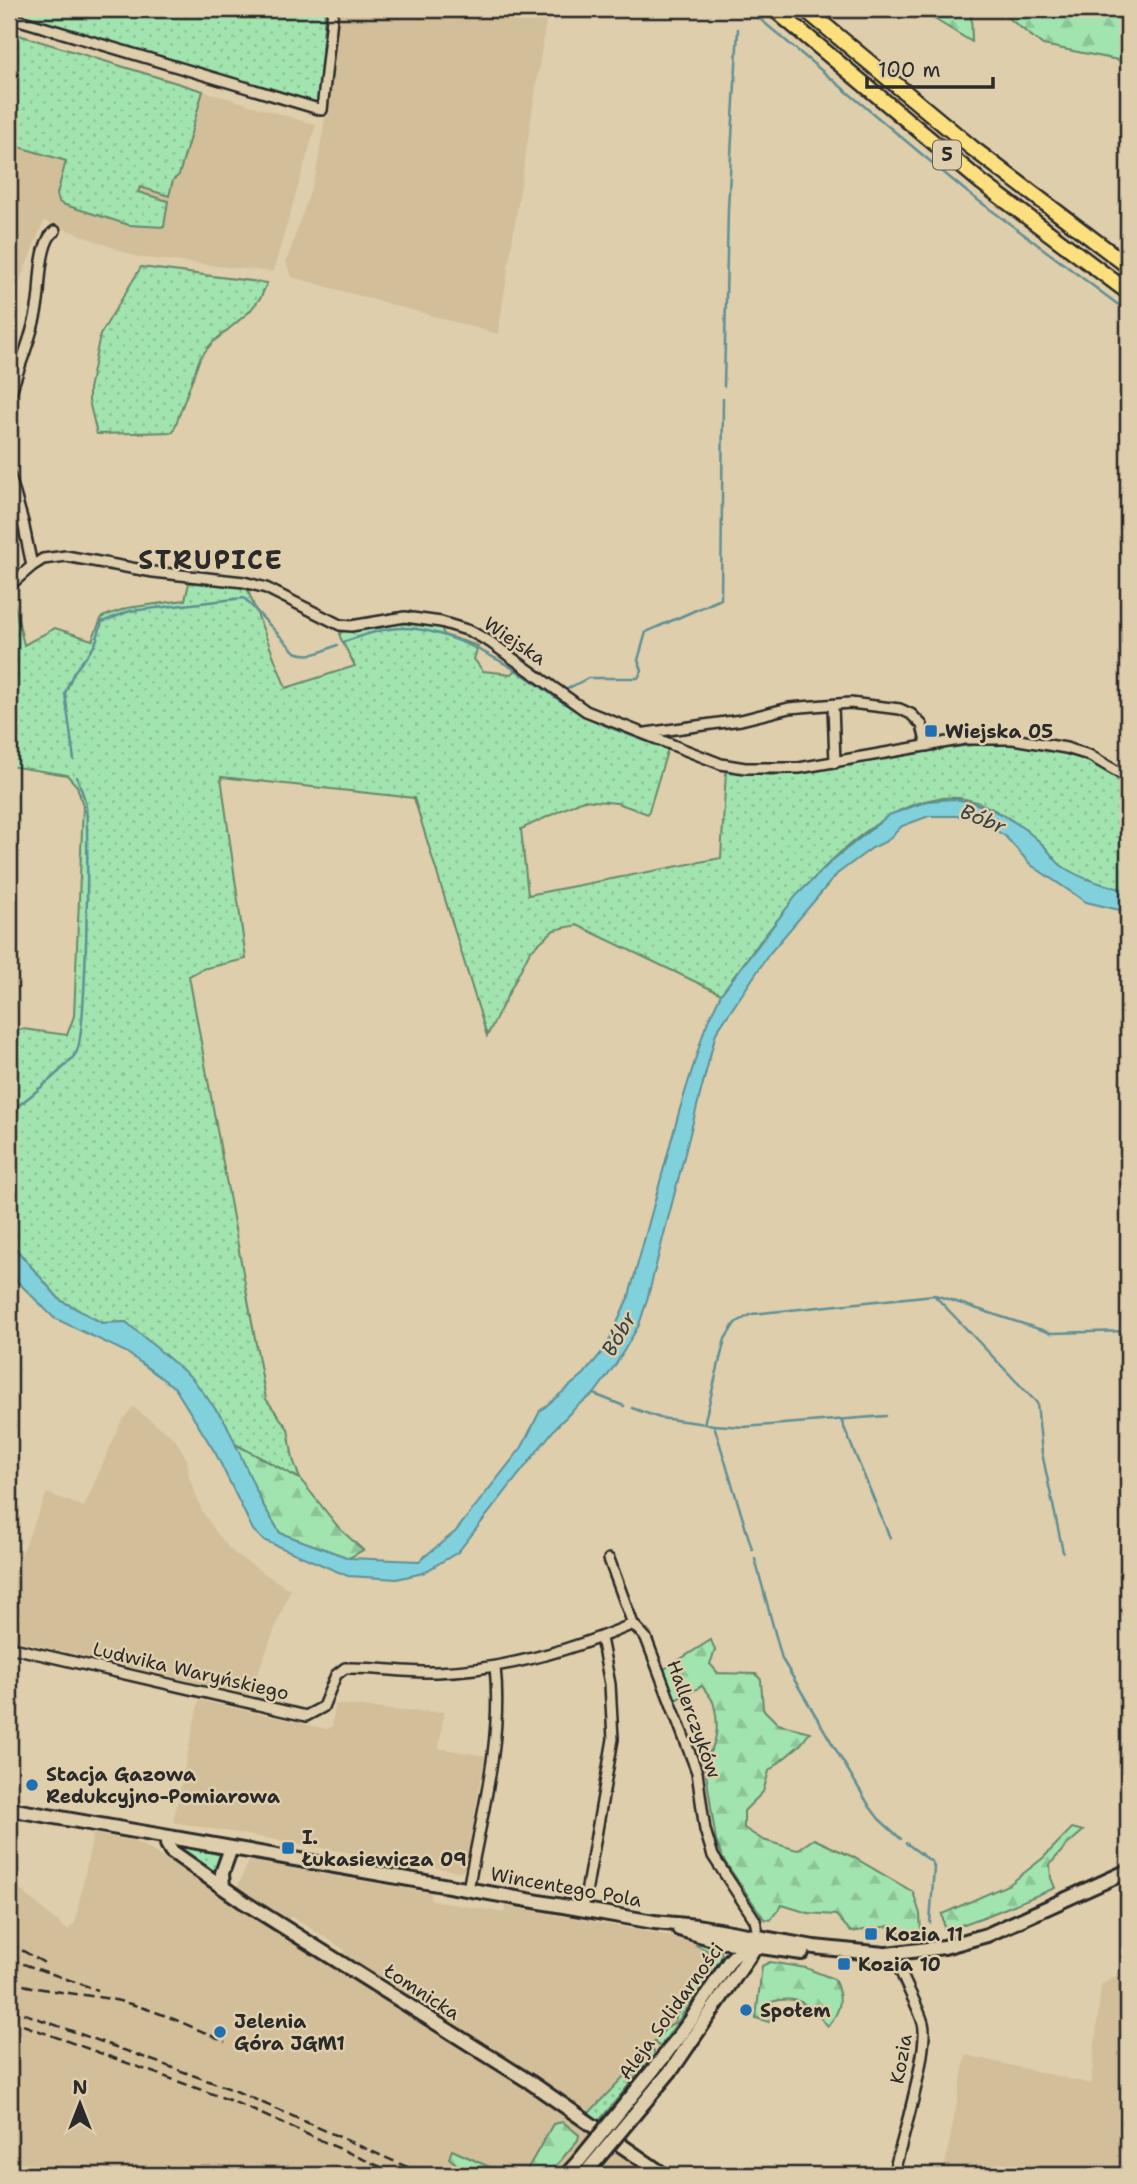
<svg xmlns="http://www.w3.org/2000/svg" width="1137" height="2184" viewBox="0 0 1137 2184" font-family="'Shantell Sans',sans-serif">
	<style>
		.built { fill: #d2be99 }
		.grass { fill: url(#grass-dots); stroke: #66886d; stroke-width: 2 }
		.forest { fill: url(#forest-firs); stroke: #66886d; stroke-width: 2 }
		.water { fill: #81d1dc; stroke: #5f8f95; stroke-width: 2 }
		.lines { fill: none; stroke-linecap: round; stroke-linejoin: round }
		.stream { stroke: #5f8f95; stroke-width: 2.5 }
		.street-casing { stroke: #2b2b2b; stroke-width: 14 }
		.secondary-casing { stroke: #2b2b2b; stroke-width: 18 }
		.primary-casing { stroke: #2b2b2b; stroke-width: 19 }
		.street { stroke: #dfceab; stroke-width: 9 }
		.secondary { stroke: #dfceab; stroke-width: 12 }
		.primary { stroke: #fce080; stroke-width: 14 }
		.rail { stroke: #2b2b2b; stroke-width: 2.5; stroke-dasharray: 10 5; stroke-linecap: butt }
		.secondary-bridge-casing { stroke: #2b2b2b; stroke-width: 18; stroke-linecap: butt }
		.secondary-bridge { stroke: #dfceab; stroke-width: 12 }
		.poi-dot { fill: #1f6fb2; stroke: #dfceab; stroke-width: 2.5 }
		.labels { text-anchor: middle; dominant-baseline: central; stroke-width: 5; stroke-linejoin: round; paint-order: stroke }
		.shield { fill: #dfceab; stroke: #615c51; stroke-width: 2 }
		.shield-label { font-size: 18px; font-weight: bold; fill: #2b2b2b }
		.street-label { font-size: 19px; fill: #2b2b2b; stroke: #dfceab }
		.poi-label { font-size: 19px; font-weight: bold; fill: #2b2b2b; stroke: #dfceab; text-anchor: start }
		.water-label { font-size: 21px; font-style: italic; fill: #384446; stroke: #dfceab }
		.district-label { font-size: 26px; font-weight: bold; letter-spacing: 2px; fill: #2b2b2b; stroke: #dfceab }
	</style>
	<defs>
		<pattern id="grass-dots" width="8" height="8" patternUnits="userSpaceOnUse" patternTransform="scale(1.75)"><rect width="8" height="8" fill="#a2e4af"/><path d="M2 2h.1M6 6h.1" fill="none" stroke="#8cc497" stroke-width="1.8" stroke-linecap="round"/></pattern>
		<pattern id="forest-firs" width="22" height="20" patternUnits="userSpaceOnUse" patternTransform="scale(1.75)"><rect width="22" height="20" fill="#a2e4af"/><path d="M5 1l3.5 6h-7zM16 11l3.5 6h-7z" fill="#8cc497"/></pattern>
	</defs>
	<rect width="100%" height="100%" fill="#dfceab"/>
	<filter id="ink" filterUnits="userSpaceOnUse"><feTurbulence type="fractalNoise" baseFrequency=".0143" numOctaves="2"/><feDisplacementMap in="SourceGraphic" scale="14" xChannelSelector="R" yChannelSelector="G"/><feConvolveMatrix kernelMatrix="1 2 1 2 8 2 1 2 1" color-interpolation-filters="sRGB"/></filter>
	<g filter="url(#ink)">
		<path class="built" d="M336 9H548L498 334 292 277 286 263 316 173 326 111Z
			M203 91 316 125 273 272 137 257 44 221 9 308V144L67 161 57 194 59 202 62 204 168 201 138 192 139 187 169 196 173 180 179 175Z
			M133 1407 175 1439 187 1459 189 1477 202 1511 216 1532 228 1547 235 1554 290 1590 249 1695 11 1639 17 1615 9 1613V1583L47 1493 84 1507 121 1422Z
			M199 1700 327 1729 332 1727 335 1704 401 1711 444 1712 439 1748 485 1756 465 1869 461 1872 173 1822Z
			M93 1834 130 1840 146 1847 559 2111 653 2175H9V1880L67 1930 75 1923Z
			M249 1861 431 1893 430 1900 504 1913 506 1906 698 1941 696 1945 710 1951 701 1974 683 1998 674 2024 668 2026 590 2111 342 1955 345 1950 291 1916 287 1920 237 1888Z
			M1128 1969V2175H943L966 2055 1091 2084 1101 1985Z"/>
		<path class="grass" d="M9 9H325L319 97 316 102 313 103 280 95 238 80 9 12Z
			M9 32 203 91 179 175 173 180 169 196 140 187 138 192 168 201 164 227 129 225 62 204 59 202 57 194 66 161 9 144Z
			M141 267 267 283 261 297 249 312 212 343 200 358 173 432 97 434 89 401V389L100 335Z
			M189 583 233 584 247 588 286 688 355 666 340 637V633L346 630 380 628 397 623 441 627 444 635 478 646 474 659 483 671 511 674 520 668 583 713 668 748 648 814 617 803 583 800 521 829 528 895 721 858 726 771 770 775 791 774C828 767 865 761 902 755 985 741 1055 731 1128 783V891C1106 885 1077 880 1059 864 1053 858 1048 850 1042 844 1025 829 1004 814 984 805 887 760 769 929 721 994L577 925 554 930 530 951 487 1036 414 798 221 777 246 959 202 969 189 976 266 1399 288 1429 293 1459 300 1479 233 1443 226 1423 126 1322 102 1323 60 1300 9 1241V1032L23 1029 67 1035 74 1016 83 806 77 786 67 775 9 766V596L12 594 24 645 55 628 92 640 102 617 127 608 185 600Z
			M184 1847 222 1855 216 1873 214 1874 181 1851Z
			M698 1941 716 1946 722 1954 720 1961 660 2047 655 2043 652 2048 655 2054 598 2122 587 2115 625 2075 628 2067 634 2064 668 2026 674 2023 683 1998 701 1974 710 1952 696 1945Z"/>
		<path class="forest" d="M918 9H971L972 42Z
			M997 9H1128V62L1043 45Z
			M233 1443 300 1479 340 1529 363 1550 349 1558 280 1533 262 1503Z
			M711 1640 715 1650 710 1664 718 1673 756 1674 761 1680 763 1709 778 1724 810 1732 801 1744 769 1771 763 1792 744 1811V1828L763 1840 797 1850 814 1839 853 1857 913 1892 920 1914 921 1933 907 1936 890 1926 851 1932 836 1915 808 1913 782 1905 770 1920 764 1919 723 1859 716 1841 704 1759C718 1747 719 1723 714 1705 713 1698 706 1692 702 1686L673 1701 663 1670Z
			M1072 1828 1083 1831 1068 1844 1050 1864 1051 1878 1055 1888 989 1915 945 1931 942 1914 1010 1884 1043 1858Z
			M770 1962 806 1968 834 1979C843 1998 842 2009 828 2026 809 2006 801 1994 771 2002L772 2016 769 2022 756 2018 762 1966Z
			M563 2122 579 2135 578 2140 548 2175H524L553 2124Z
			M452 2150 507 2175H469L449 2158Z"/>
		<path class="water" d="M954 799C987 803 1020 822 1044 846 1050 852 1055 861 1062 866 1082 880 1106 885 1128 891V912L1086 902 1031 865 1005 836 982 822 966 816H929L902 826 887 841 872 848 837 874 769 954 716 1033 647 1300 639 1325 616 1364 594 1394 578 1405 557 1426 458 1552 423 1573 397 1579 348 1576 263 1540 253 1530 216 1454 175 1388 126 1352 54 1318 9 1273V1241L60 1300 102 1323 126 1322 192 1378 226 1423 262 1503 280 1533 349 1558 419 1561 455 1532 522 1447 540 1411 584 1374 607 1346 629 1296 679 1112 705 1028 721 994 796 896 834 859 889 815 928 801Z"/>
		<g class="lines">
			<path class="stream" d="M748 9 967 192 1128 312
				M724 386 728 209 738 29
				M344 642C362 636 383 628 402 628 452 628 516 668 555 697L557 695
				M567 689 588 678H638L642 670 638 660 646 632 721 599 723 399
				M555 697C593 724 621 732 665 748
				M74 760 65 693 74 672 95 645 102 622 130 611 244 598 295 652C311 658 322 652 337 645
				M9 1110H13C29 1097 65 1070 76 1053 87 1036 89 837 86 807 85 797 80 787 77 777
				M935 1295 1051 1333 1128 1331
				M594 1394 624 1406
				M632 1408 660 1418 714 1425 752 1549
				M841 1420 890 1538
				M704 1424 725 1339 735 1323 752 1314 934 1295 1037 1403 1042 1453 1063 1552
				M714 1425 744 1427 886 1416
				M755 1559 782 1659 870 1807 879 1819 901 1839
				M906 1843 932 1862 934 1867 930 1923"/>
			<g class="street-casing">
				<path id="street" d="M9 17 322 110 333 9
					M9 399C19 364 36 330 39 293 40 278 41 240 55 231
					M9 473 23 522 32 566
					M9 586 32 566 43 559 66 556 153 572 244 582 266 588 340 625 351 626 405 617 441 622 470 631 490 642 586 711 721 764 745 768H799L965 739H1013L1066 748 1089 755 1128 778
					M833 705 835 763
					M646 733 741 720 789 708 850 703 900 709 911 714 922 725 927 746
					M609 1559 633 1624 646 1638 697 1772 705 1830 713 1856 755 1920 757 1929
					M9 1647 306 1716 323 1707 336 1675 345 1668C376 1667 406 1673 436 1672 503 1670 572 1650 633 1624
					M468 1890C481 1817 503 1741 495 1667
					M583 1910 613 1739 610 1684 601 1638
					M893 2175C901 2145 930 2047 923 2023 916 1999 900 1979 895 1953"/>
			</g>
			<g class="secondary-casing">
				<path id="secondary" d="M9 1809 654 1922 697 1926 814 1947 884 1954
					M168 1837 167 1844 171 1851 244 1902 530 2082 664 2175
					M223 1887 222 1873 231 1848
					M679 1929 720 1941 802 1953
					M879 1955 944 1947 987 1935 1128 1871
					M662 2059 691 2020 730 1960 749 1942
					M673 2068 748 1958 755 1947 756 1940
					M566 2175 578 2162"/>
			</g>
			<g class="primary-casing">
				<path id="primary" d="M774 9 981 182 1128 292
					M805 9 971 147 1128 266"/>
			</g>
			<use href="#street" class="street"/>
			<use href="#secondary" class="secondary"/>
			<use href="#primary" class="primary"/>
			<path class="rail" d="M9 1943 48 1965
				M9 1959 98 1990
				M9 1981C43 1992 80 1993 115 2000 154 2009 189 2025 225 2042
				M9 2008 236 2091 425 2175
				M9 2020 232 2101 399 2175"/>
			<g class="secondary-bridge-casing">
				<path id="secondary-bridge" d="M578 2162 662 2059
					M588 2170 673 2068"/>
			</g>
			<use href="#secondary-bridge" class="secondary-bridge"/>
		</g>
	</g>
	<g class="poi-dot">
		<rect x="924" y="724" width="14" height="14" rx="3.5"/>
		<circle cx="32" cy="1785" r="7"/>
		<rect x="281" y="1841" width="14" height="14" rx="3.5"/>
		<rect x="864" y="1927" width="14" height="14" rx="3.5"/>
		<rect x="837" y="1957" width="14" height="14" rx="3.5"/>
		<circle cx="746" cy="2010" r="7"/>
		<circle cx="220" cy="2032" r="7"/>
	</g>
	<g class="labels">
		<rect class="shield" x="933" y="140.5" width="28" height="29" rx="5"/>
		<g class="shield-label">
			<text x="947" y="155">5</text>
		</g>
		<g class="street-label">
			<text transform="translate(515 641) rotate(34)">Wiejska</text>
			<text transform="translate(191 1671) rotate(13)">Ludwika Waryńskiego</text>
			<text transform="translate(694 1719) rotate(70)">Hallerczyków</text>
			<text transform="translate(566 1887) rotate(10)">Wincentego Pola</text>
			<text transform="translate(422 1992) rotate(33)">Łomnicka</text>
			<text transform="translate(671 2011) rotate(-54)">Aleja Solidarności</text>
			<text transform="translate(901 2059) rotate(-80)">Kozia</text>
		</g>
		<g class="poi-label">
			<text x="945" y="731">Wiejska 05</text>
			<text x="46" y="1774">Stacja Gazowa<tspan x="46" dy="22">Redukcyjno-Pomiarowa</tspan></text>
			<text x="302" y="1837">I.<tspan x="302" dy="22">Łukasiewicza 09</tspan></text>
			<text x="885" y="1934">Kozia 11</text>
			<text x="858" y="1964">Kozia 10</text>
			<text x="760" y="2010">Społem</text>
			<text x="234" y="2021">Jelenia<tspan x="234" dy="22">Góra JGM1</tspan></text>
		</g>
		<g class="water-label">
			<text transform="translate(983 819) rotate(22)">Bóbr</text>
			<text transform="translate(619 1334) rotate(-60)">Bóbr</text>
		</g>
		<g class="district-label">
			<text x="211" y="559">STRUPICE</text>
		</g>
	</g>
	<rect width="1137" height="2184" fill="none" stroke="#dfceab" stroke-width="35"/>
	<rect x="18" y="18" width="1102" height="2149" fill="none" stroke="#2b2b2b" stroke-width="2.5" filter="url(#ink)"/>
	<g transform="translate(80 2104)" stroke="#dfceab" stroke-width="5" paint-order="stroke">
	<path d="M0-5L12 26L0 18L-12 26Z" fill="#2b2b2b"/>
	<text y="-10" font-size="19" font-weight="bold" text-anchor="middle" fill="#2b2b2b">N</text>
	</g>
	<path d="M867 77v10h126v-10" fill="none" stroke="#2b2b2b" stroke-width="3.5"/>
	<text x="878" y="77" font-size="21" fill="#2b2b2b" stroke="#dfceab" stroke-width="5" paint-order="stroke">100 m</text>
</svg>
